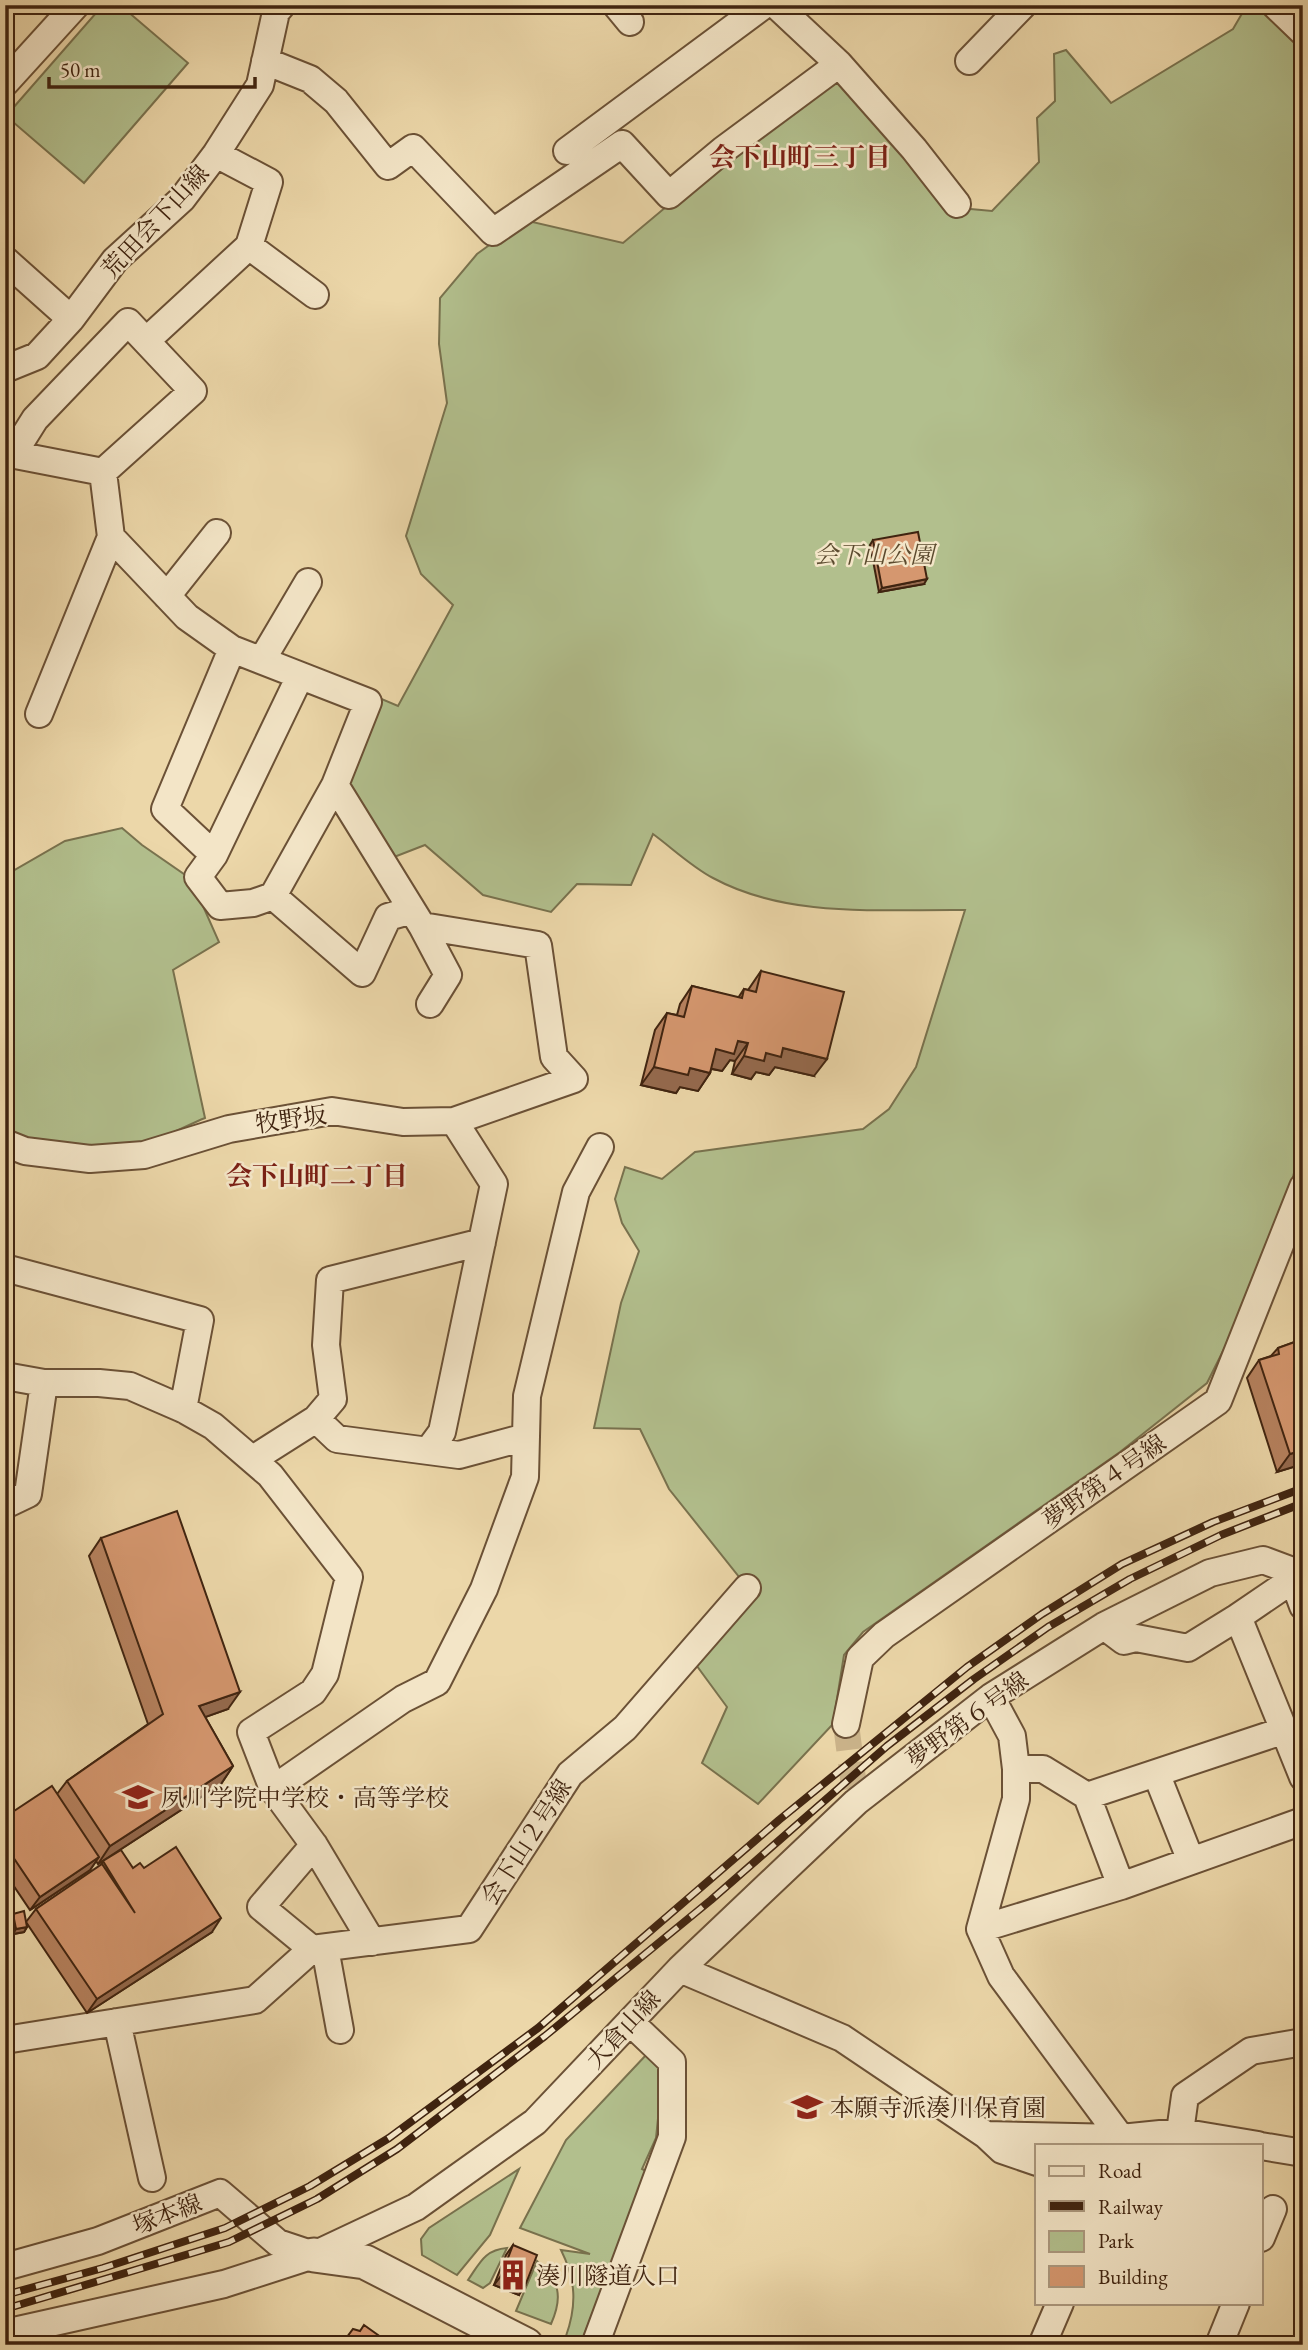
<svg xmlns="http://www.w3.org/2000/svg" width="1308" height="2350" viewBox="0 0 1308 2350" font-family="'EB Garamond','Noto Serif JP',serif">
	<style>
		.green { fill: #b2bf8d; stroke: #79724e; stroke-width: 2 }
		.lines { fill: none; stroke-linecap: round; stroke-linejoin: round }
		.minor-tunnel { stroke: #cab38a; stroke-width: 26; stroke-dasharray: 26 13; stroke-linecap: butt }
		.minor-casing { stroke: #6b5136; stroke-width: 30 }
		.tertiary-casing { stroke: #6b5136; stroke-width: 37 }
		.minor { stroke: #f3e5c7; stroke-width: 26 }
		.tertiary { stroke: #f3e5c7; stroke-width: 33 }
		.rail-casing { stroke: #402410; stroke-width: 8 }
		.rail { stroke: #f3e5c7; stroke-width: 5; stroke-dasharray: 16; stroke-linecap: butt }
		.wall { fill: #b7825f; stroke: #402410; stroke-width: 2 }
		.shaded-wall { fill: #956a4e; stroke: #402410; stroke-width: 2 }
		.building { fill: #d5976f; stroke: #402410; stroke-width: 2 }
		.labels { text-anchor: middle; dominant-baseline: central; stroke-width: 5; stroke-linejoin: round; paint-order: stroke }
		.street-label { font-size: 24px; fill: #402410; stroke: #f3e5c7 }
		.park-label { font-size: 24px; font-style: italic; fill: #5c4b2f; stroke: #f3e5c7 }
		.poi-label { font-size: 24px; fill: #402410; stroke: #f3e5c7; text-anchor: start }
		.neighbourhood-label { font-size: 26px; font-weight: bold; fill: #7a1f14; stroke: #f3e5c7 }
	</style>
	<rect width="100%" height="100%" fill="#ecd7a9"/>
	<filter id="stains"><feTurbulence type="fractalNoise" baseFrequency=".00286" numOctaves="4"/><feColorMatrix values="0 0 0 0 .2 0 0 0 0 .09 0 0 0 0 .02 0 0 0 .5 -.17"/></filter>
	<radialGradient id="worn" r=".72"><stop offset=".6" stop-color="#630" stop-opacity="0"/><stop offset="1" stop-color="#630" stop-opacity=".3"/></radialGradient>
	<path class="green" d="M103 5H120L188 63 84 183 6 116Z
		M1247 5H1255L1303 50V1132L1292 1182 1243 1311 1207 1383 1120 1452 863 1632 844 1655 833 1724 758 1804 702 1763 727 1707 694 1662 751 1592 669 1489 640 1429 594 1428 621 1303 639 1251 622 1223 615 1199 625 1167 662 1179 695 1152 863 1129 889 1109 916 1067 965 910C882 909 789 919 713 878 692 867 672 848 653 834L631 885 577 884 551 912 483 895 425 845 389 859 342 778 377 697 398 706 453 605 421 574 406 536 447 403 439 344 440 298 477 254 524 220 623 243 728 155 837 74 949 207 992 211 1039 162 1037 118 1055 101 1054 54 1066 50 1111 103 1233 29Z
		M122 828 142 845 191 879 219 942 173 970 205 1118C185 1126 155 1143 134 1147 93 1155 43 1148 5 1131V897L13 871 65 841Z
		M647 2054 663 2069 656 2138 642 2169 648 2172 582 2340 566 2336C577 2305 576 2280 561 2250L590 2254 520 2228 566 2140Z
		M519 2169 490 2235 457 2275 422 2255 421 2239 429 2228Z
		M507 2248 490 2283 483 2288 468 2280C480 2263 484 2250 507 2248Z
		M537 2261C560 2281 563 2297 551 2324L516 2311Z"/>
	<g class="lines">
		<path class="minor-tunnel" d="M846 1724 856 1802"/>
		<g class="minor-casing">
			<path id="minor" d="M616 5 630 22
				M776 5 839 64 914 149 957 204
				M1275 5 1303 32
				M265 61 310 79 336 101 388 166 413 148 493 232 622 144 669 195 723 150 839 64
				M969 61 1023 5
				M5 83 76 5
				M567 151 764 5
				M249 246 315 295
				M5 260 71 319
				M146 341 249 246 269 182 216 154
				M5 369 37 356 71 319 115 260 182 199 216 154 260 85 276 12 282 5
				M5 453 103 472 111 537 187 617 232 649 368 702 335 785 422 926 538 945 554 1057 574 1079 454 1121 403 1122 332 1111 229 1129 144 1155 90 1159 25 1151 5 1143
				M13 454 35 419 128 322 193 391 103 472
				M167 596 217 533
				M232 649 165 809 214 855 300 676
				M262 660 308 582
				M39 714 111 537
				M214 855 198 877 220 906 253 903 273 896 335 785
				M273 896 362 973 388 917 412 910
				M422 926 448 975 430 1004
				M5 1268 200 1320 183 1409
				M5 1376 44 1383H99L130 1386 183 1409 213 1426 270 1475 349 1577 325 1674 313 1692 251 1732 273 1789 314 1845 372 1942
				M316 1419 333 1399 326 1345 330 1280 482 1242
				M428 1451 442 1432 494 1184 454 1121
				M253 1459 316 1419 337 1439 459 1455 526 1437
				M5 1505 28 1494 44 1383
				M1301 1574 1238 1617 1303 1777
				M1293 1579 1303 1606
				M1104 1626 1124 1641 1136 1638 1188 1648 1238 1617
				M991 1697 1012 1736 1016 1769V1799L980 1929 1001 1976 1121 2138
				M846 1724 860 1658 884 1635 1218 1401 1303 1187
				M1016 1769H1043L1087 1796 1285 1730
				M1156 1773 1191 1861
				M273 1789 403 1699 437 1682 484 1589 525 1477 527 1396 576 1192 600 1147
				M1087 1796 1121 1886
				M980 1929 1121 1886 1303 1821
				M325 1948 340 2030
				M312 1949 261 1907 314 1845
				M680 1969 842 2038 986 2135 1002 2150 1037 2162
				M117 2022 152 2178
				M5 2040 255 2000 312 1949 469 1929 570 1774 625 1728 747 1588
				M1180 2132 1185 2096 1251 2051 1303 2042
				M986 2135 1121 2138 1180 2132 1258 2145
				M1261 2146 1303 2153
				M1261 2238 1273 2209
				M5 2267 98 2241 220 2193 278 2243 314 2255
				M5 2333 224 2284 314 2255 416 2207 535 2122 680 1969 856 1802 991 1697 1104 1626 1210 1573 1263 1560 1303 1575
				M595 2345 672 2137V2062L630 2022
				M1042 2345 1060 2303
				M1219 2345 1236 2303"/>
		</g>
		<g class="tertiary-casing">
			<path id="tertiary" d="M314 2255 365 2262 526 2345"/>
		</g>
		<use href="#minor" class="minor"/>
		<use href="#tertiary" class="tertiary"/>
		<g class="rail-casing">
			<path id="rail" d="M5 2295 103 2268 225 2228 310 2186 389 2138 538 2028 779 1820 967 1667 1042 1614 1122 1564 1213 1522 1303 1488
				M5 2309 229 2242 317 2199 397 2149 545 2036 711 1900 887 1746 974 1679 1048 1627 1130 1579 1221 1535 1303 1503"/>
		</g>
		<use href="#rail" class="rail"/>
	</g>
	<path class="wall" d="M873 540 924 584 879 592 870 545Z
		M761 971 814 1076 775 1067 769 1075 756 1072 751 1079 732 1074 735 1061 730 1060 722 1071 711 1069 710 1073 698 1091 680 1087 676 1093 641 1085 655 1030 667 1013 677 1015 680 1004 692 986 738 998 744 989 748 990Z
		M1303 1339V1464L1277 1472 1247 1378 1259 1360 1271 1356 1278 1348Z
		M101 1538 228 1709 205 1717 233 1766 221 1784 98 1864 96 1861 90 1870 30 1910 5 1873V1817L57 1794 67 1781 148 1724 89 1556Z
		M103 1861 133 1868H144L212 1932 87 2013 26 1922 36 1909 101 1866Z
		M13 1914 27 1927 24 1932 13 1934 10 1918Z
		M513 2245 519 2295 494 2285 506 2255Z"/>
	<path class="shaded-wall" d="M927 579 924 584 879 592 882 588Z
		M738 1041 748 1043 735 1061 730 1060 722 1071 704 1067 716 1049Z
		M783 1048 827 1059 814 1076 775 1067 769 1075 756 1072 751 1079 732 1074 744 1056 766 1053Z
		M654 1067 690 1068 710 1073 698 1091 680 1087 676 1093 641 1085Z
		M1303 1450V1464L1277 1472 1290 1454Z
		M240 1692 228 1709 186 1724 199 1706Z
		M233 1766 221 1784 98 1864 110 1846Z
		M99 1857 90 1870 30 1910 40 1897Z
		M221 1918 212 1932 87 2013 97 1999Z
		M27 1927 24 1932 13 1934 16 1929Z
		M501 2276 525 2286 519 2295 494 2285Z"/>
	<path class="building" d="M918 532 927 579 882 588 873 540Z
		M761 971 844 992 827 1059 783 1048 781 1057 766 1053 764 1061 744 1056 748 1043 738 1041 734 1054 716 1049 710 1073 690 1068 688 1075 654 1067 667 1013 684 1017 692 986 742 998 744 989 756 992Z
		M1303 1339V1366H1301L1303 1375V1450L1290 1454 1259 1360 1279 1354 1278 1348Z
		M177 1511 240 1692 199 1706 233 1766 110 1846 67 1781 163 1714 101 1538Z
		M52 1786 99 1857 40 1897 5 1845V1817Z
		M176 1847 221 1918 97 1999 36 1909 102 1864 135 1913 103 1861 121 1850 133 1868 140 1863 144 1868Z
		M24 1911 27 1927 16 1929 13 1914Z
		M513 2245 537 2255 525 2286 501 2276Z
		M364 2325 392 2345H341L353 2329 360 2331Z"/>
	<defs>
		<g id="school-bare" transform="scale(2.415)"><path d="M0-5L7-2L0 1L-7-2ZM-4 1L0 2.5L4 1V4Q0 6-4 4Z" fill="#8f2418" stroke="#f3e5c7" stroke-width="2.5" paint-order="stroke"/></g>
		<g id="building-bare" transform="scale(2.415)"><path d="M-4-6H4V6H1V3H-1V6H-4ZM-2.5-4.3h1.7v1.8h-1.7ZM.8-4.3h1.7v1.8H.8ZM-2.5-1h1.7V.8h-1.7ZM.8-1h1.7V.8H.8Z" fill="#8f2418" stroke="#f3e5c7" stroke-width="2.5" paint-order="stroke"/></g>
	</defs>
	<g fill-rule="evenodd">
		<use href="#school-bare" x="138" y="1797"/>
		<use href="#school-bare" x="807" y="2107"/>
		<use href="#building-bare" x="513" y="2275"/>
	</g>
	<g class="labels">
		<g class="street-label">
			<text transform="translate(155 221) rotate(-47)">荒田会下山線</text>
			<text transform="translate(291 1119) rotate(-8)">牧野坂</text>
			<text transform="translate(1104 1481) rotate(-35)">夢野第４号線</text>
			<text transform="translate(967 1719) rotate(-36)">夢野第６号線</text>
			<text transform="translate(526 1842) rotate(-57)">会下山２号線</text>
			<text transform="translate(623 2029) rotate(-47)">大倉山線</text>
			<text transform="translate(167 2214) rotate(-21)">塚本線</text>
		</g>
		<g class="park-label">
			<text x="874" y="554">会下山公園</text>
		</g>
		<g class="poi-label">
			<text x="161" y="1797">夙川学院中学校・高等学校</text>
			<text x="830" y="2107">本願寺派湊川保育園</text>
			<text x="536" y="2275">湊川隧道入口</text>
		</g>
		<g class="neighbourhood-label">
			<text x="800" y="157">会下山町三丁目</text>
			<text x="317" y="1176">会下山町二丁目</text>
		</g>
	</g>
	<rect width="1308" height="2350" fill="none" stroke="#ecd7a9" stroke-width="28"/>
	<rect x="7" y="7" width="1294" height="2336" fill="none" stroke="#402410" stroke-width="3.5"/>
	<rect x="14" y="14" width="1280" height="2322" fill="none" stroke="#402410" stroke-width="2"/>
	<rect x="1035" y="2144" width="228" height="161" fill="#f3e5c7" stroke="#ab987e" stroke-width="2"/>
	<rect x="1049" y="2166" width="35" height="10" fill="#f3e5c7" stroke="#ab987e" stroke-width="2"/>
	<text x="1098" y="2178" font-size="21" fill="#402410">Road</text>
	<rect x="1049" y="2201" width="35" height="10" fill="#402410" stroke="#ab987e" stroke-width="2"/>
	<text x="1098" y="2214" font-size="21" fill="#402410">Railway</text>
	<rect x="1049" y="2231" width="35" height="21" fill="#b2bf8d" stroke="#ab987e" stroke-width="2"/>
	<text x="1098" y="2248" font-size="21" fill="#402410">Park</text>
	<rect x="1049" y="2266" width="35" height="21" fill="#d5976f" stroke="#ab987e" stroke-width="2"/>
	<text x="1098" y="2284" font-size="21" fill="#402410">Building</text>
	<path d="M49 77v10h206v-10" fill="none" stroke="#402410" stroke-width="3.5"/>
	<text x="60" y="77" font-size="21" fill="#402410" stroke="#f3e5c7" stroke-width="5" paint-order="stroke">50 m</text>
	<rect width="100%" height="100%" filter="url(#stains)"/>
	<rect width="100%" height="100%" fill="url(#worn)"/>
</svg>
